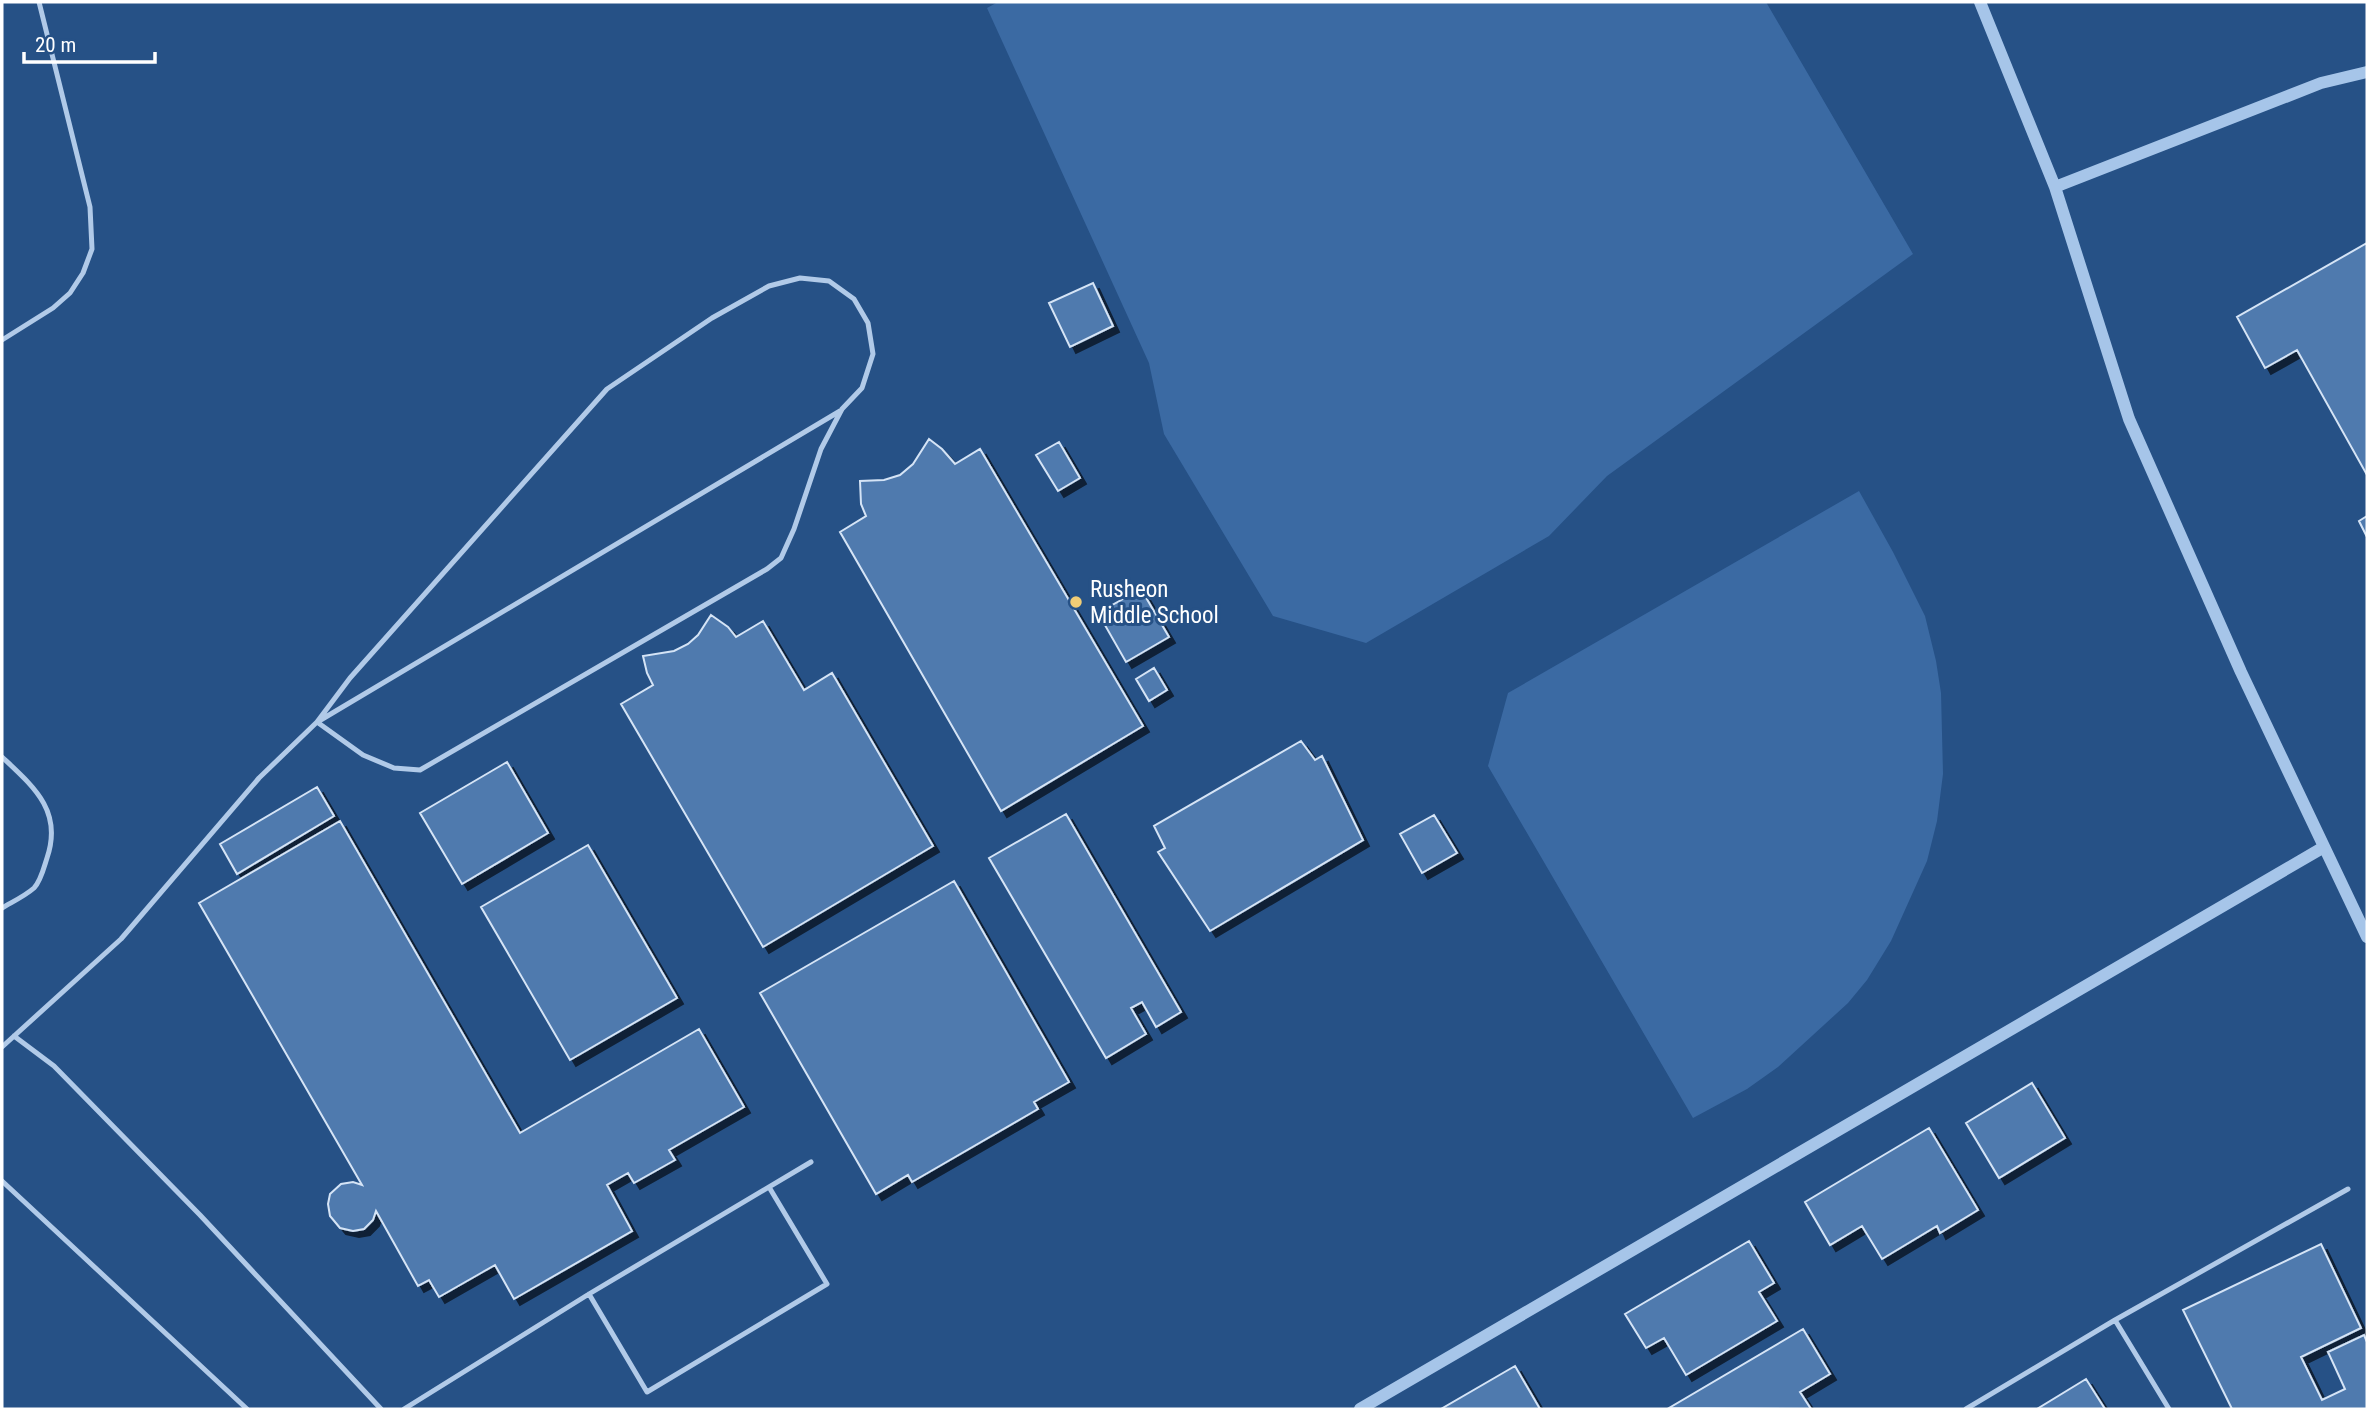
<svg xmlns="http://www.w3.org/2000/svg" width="2369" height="1411" viewBox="0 0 2369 1411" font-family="'Roboto Condensed',sans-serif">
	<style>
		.green { fill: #3b6aa3 }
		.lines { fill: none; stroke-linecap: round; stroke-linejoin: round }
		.stream { stroke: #a6c5e9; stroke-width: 12 }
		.building { fill: #4f7aae; stroke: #d5e4f6; stroke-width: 2; filter: url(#shadow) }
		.lane { stroke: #b1cae8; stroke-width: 5 }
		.poi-dot { fill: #f1cd76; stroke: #265186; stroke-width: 2.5 }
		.labels { text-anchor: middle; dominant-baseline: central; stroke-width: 6; stroke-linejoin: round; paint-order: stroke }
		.poi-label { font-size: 23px; fill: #fff; stroke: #265186; text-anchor: start }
	</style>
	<defs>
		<filter id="shadow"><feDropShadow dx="6" dy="6" stdDeviation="0" flood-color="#0009"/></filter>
	</defs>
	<rect width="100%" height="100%" fill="#265186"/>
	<path class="green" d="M998 2H1766L1913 254 1607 476 1549 536 1366 643 1273 616 1164 434 1149 363 987 8Z
		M1859 491 1893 552 1925 616 1936 661 1941 693 1943 774 1937 821 1927 861 1891 941 1867 980 1848 1003 1778 1067 1747 1089 1693 1118 1488 766 1508 693Z"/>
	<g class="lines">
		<path class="stream" d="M1980 2 2055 187 2129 419 2241 672 2367 937
			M2055 187 2321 83 2367 72
			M1360 1409 2324 847"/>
	</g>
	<path class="building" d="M2367 243V475L2297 350 2265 368 2237 317Z
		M1093 283 1113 326 1070 347 1049 303Z
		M929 439 942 449 955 464 980 449 1143 726 1001 811 840 532 866 516 861 504 860 481 884 480 900 475 913 464Z
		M1059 442 1080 478 1058 491 1036 455Z
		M2367 516V537L2359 521Z
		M1141 589 1169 637 1126 662 1098 613Z
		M711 615 728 627 736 637 763 621 804 690 832 673 933 846 763 947 621 704 653 685 647 673 643 656 674 651 688 644 698 635Z
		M1154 668 1167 690 1149 701 1136 679Z
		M1301 741 1315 760 1322 756 1363 840 1210 931 1158 852 1165 848 1154 826Z
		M507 762 548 833 462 884 420 813Z
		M317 787 334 816 237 874 220 844Z
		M1066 814 1181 1012 1156 1027 1142 1002 1131 1008 1146 1034 1106 1058 989 858Z
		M1434 815 1457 853 1422 873 1400 834Z
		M340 821 520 1133 699 1029 744 1107 669 1150 675 1160 634 1183 628 1173 607 1185 632 1231 514 1299 495 1265 439 1297 429 1280 418 1286 376 1211 373 1220 364 1229 353 1231 340 1228 330 1216 328 1204 330 1194 341 1184 353 1182 362 1185 199 903Z
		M588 845 677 998 570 1060 481 907Z
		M954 881 1069 1082 1034 1102 1038 1109 912 1182 908 1175 876 1194 760 993Z
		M2032 1083 2065 1138 1999 1178 1966 1123Z
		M1929 1128 1978 1210 1940 1233 1937 1226 1882 1259 1862 1226 1830 1245 1805 1202Z
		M1749 1241 1774 1283 1759 1292 1777 1321 1686 1375 1664 1338 1646 1348 1625 1314Z
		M2321 1244 2361 1328 2301 1357 2322 1400 2345 1389 2328 1352 2364 1335 2367 1342V1409H2232L2183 1310Z
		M1803 1329 1830 1374 1800 1392 1811 1409 1669 1408Z
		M1515 1366 1540 1409H1441Z
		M2086 1379 2105 1409H2037Z"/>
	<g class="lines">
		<path class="lane" d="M2 340 53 308 70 293 83 273 92 249 90 207 39 2
			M319 721 840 411
			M2 757C34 787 63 811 47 858 44 867 41 881 34 888 25 896 12 902 2 908
			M14 1036 54 1066 200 1215 381 1409
			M2 1047 121 939 259 778 317 722 350 678 607 389 712 318 769 286 800 278 829 281 854 299 868 323 873 354 862 388 842 409 821 449 794 529 781 558 767 569 420 770 394 768 363 755 317 722
			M2 1181 247 1409
			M589 1294 647 1392 827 1284 769 1187
			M404 1409 589 1294 811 1162
			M1966 1409 2115 1320
			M2169 1409 2115 1320 2348 1189"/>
	</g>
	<circle class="poi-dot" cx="1076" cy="602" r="7"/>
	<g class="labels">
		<g class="poi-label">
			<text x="1090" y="589">Rusheon<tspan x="1090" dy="26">Middle School</tspan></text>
		</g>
	</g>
	<rect width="2369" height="1411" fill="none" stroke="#ffffff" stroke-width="7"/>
	<path d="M24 52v10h131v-10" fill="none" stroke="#ffffff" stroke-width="3.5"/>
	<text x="35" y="52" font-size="21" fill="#ffffff" stroke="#265186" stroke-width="5" paint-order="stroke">20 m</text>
</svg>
